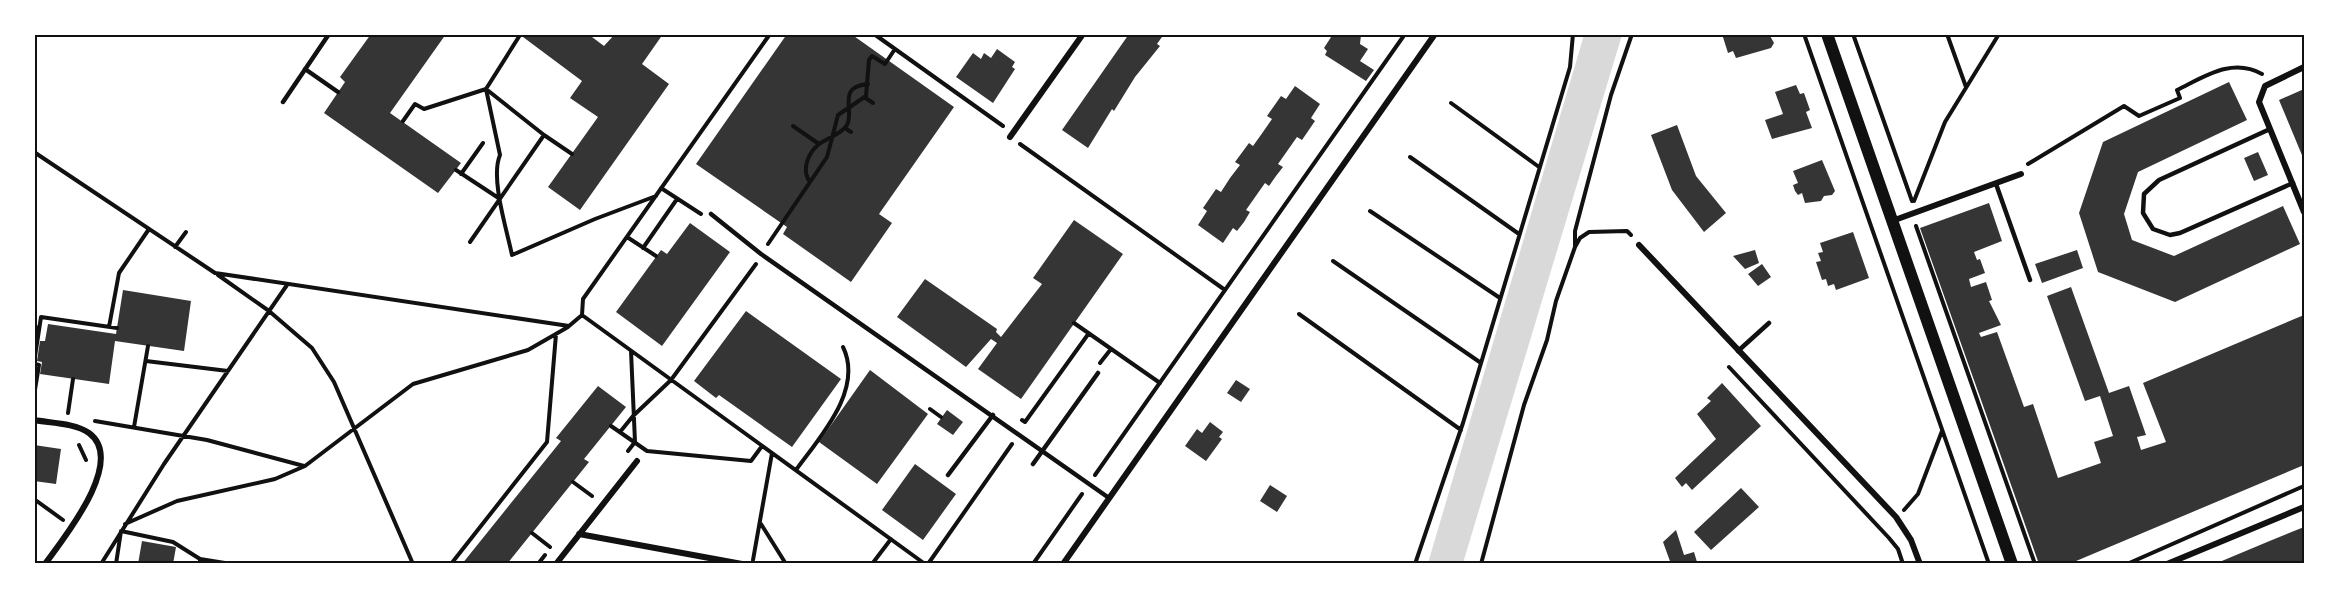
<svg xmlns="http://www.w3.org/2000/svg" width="2339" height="598" viewBox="0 0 2339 598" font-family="Lato,sans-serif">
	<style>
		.water { fill: #d9d9d9 }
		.building { fill: #353535 }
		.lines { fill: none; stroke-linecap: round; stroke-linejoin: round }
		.path { stroke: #111; stroke-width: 4 }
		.service { stroke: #111; stroke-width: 4.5 }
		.minor { stroke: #111; stroke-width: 6 }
		.secondary { stroke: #111; stroke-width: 12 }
		.neatline { fill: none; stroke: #111; stroke-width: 2 }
	</style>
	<rect width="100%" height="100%" fill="#fff"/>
	<path class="water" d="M1584 35H1622L1463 563H1428Z"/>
	<path class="building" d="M371 34H446L390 113 461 163 438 193 324 113 345 82 340 77Z
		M519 34H588L604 46 615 34H663L642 64 669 84 580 210 548 187 598 117 570 98 582 81Z
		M787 34H851L954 107 879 214 892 223 851 282 783 234 787 227 696 164Z
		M1129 34H1164L1157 44 1160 46 1135 77 1114 111 1112 109 1088 148 1062 130Z
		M1333 34 1361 35 1360 44 1368 49 1360 61 1374 70 1366 81 1325 55 1327 51 1324 48Z
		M1722 34H1769L1774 43 1771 48 1736 58 1733 51 1728 53Z
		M997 49 1015 62 1012 67 1015 69 993 103 956 77 973 53 981 59 984 53 991 58Z
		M2229 82 2247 120 2138 172 2124 214 2132 240 2174 256 2283 206 2300 244 2175 302 2098 272 2079 213 2103 142Z
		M1796 85 1800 94 1804 93 1810 110 1806 112 1812 128 1772 139 1765 120 1783 114 1775 92Z
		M1295 86 1320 104 1311 118 1315 121 1302 140 1297 137 1278 164 1283 167 1276 176 1269 186 1265 183 1246 210 1250 212 1244 222 1237 231 1233 228 1223 243 1198 225 1207 211 1203 208 1216 189 1221 192 1230 178 1240 165 1235 162 1249 143 1253 146 1263 132 1272 119 1267 116 1281 96 1286 99Z
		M2304 89V160L2279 100Z
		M1677 125 1696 176 1726 213 1704 232 1672 190 1651 135Z
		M2258 152 2268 175 2254 181 2244 158Z
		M1822 160 1835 191 1832 195 1824 196 1821 201 1805 203 1802 193 1798 195 1795 191 1793 185 1798 183 1793 171Z
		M1989 203 2002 241 1974 252 1977 260 1980 259 1985 273 1969 279 1971 287 1986 282 1992 300 1989 301 2001 325 1979 333 1981 337 1997 332 2024 407 2033 404 2058 478 2101 463 2094 442 2113 436 2100 396 2085 401 2047 296 2071 287 2109 393 2129 386 2146 435 2137 437 2141 450 2166 442 2143 383 2304 315V465L2069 564H2039L1980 397 1991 393 1980 397 1920 228Z
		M1074 220 1123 254 1021 399 978 369 997 343 991 339 966 367 897 317 925 279 997 329 996 332 1001 337 1042 284 1033 278Z
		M690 223 730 252 662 346 616 312 661 250 667 254Z
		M1853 232 1869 278 1836 290 1834 284 1828 286 1826 279 1822 280 1816 262 1821 261 1818 253 1823 252 1820 243Z
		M1755 250 1759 263 1745 269 1733 256Z
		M2077 250 2083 268 2042 283 2035 264Z
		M1762 264 1771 277 1758 286 1748 274Z
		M123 290 191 301 184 351 115 341 109 384 40 374 42 362 37 361 40 341H45L48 324 116 334Z
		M746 311 841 379 792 447 719 395 716 398 694 381Z
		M870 370 928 414 877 484 819 442Z
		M1236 380 1250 389 1241 402 1227 393Z
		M1722 383 1761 426 1692 490 1686 483 1682 487 1675 478 1716 439 1697 414 1711 401 1707 398Z
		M598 386 626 407 584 459 589 462 507 564H462L561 441 556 438Z
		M947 410 963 422 953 435 937 424Z
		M1210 422 1223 432 1219 437 1222 439 1206 461 1185 446 1197 429 1202 433Z
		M34 445 61 449 56 484 34 481Z
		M915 464 956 494 923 540 882 510Z
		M1270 485 1287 496 1277 512 1260 501Z
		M1741 488 1759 507 1711 550 1694 532Z
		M2304 527V564L2217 563 2272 540Z
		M1676 530 1684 555 1694 552 1697 562 1671 564 1663 542Z
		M142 541 176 547 173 564H138Z"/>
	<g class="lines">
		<path class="path" d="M874 34 1003 126
			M1804 34 1989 564
			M1853 34 1912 201
			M1947 34 1966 87
			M520 35 486 89 500 155C490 178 507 230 512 255L595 219 656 196
			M864 97 873 103
			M1451 103 1539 167
			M403 121 415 104 424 109 486 89 544 135
			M793 126 819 144C808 153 801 170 810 182
			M845 128 851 132
			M819 144C826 139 843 133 847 125 855 110 836 87 868 84
			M1020 144 1225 290
			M34 152 215 273 569 326 582 315 583 299 770 34
			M1410 157 1519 234
			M2028 164 2124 106 2139 116 2180 98 2177 90C2204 77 2232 57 2262 74
			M456 170 500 199
			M461 174 483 143
			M661 188 701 214
			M1914 201 1945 122 1999 34
			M1370 211 1500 298
			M1916 226 2035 564
			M627 237 656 256
			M470 242 544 135 572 154
			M768 244 827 157 838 115 866 96 869 60 872 56 885 64 895 49
			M1575 246V231L1611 95 1632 34
			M175 247 186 232
			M643 248 677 199
			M1333 261 1481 363
			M218 275 269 311 312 348 334 382 413 564
			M1299 314 1461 430
			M582 315 925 564
			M34 322 38 334
			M1074 323 1160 383
			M109 327 119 273 149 229
			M146 361 228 371
			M34 363 41 317 117 328
			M1100 363 1111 349
			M1729 367 1889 538 1898 549 1903 564
			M34 396 39 365 35 364
			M930 409 941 417
			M68 413 73 379
			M1022 420 1025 422 1089 333
			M95 421 207 440 304 466
			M611 426 647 451 751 461 762 446
			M134 427 148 346
			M620 432 633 416 671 380 756 264
			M79 445 86 460
			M628 451 635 442 631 351
			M796 470C819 438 864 390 843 347
			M1095 475 1405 34
			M573 482 592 496
			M34 499 63 520
			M1904 510 1918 494 1942 431
			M125 524 177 501 275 479 305 466 413 384 528 350 568 327
			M761 524 786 564
			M532 533 550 547
			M753 560 772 453
			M101 564 164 464 287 285
			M116 564 121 531 173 542 200 559
			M200 564V559L231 564
			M451 564 547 442 556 334
			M538 564 545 555
			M872 564 891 539
			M928 564 1012 444
			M1033 564 1082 494
			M1415 564 1463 423 1570 67 1573 34
			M1481 564 1524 405 1547 340 1556 301 1575 247 1580 238 1589 232 1627 231 1631 235
			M2127 564 2304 486"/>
		<path class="service" d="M305 69 338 92
			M283 102 329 34
			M2270 129 2159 180 2144 194 2143 213 2153 229 2170 235 2180 233 2293 183
			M1996 184 2030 280
			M711 214 761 254 1109 498
			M1738 351 1769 323
			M1033 464 1098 373
			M948 475 993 415"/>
		<path class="minor" d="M2304 67 2265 86 2259 102 2304 212
			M1010 137 1083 34
			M1892 221 2021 174
			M1639 245 1896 517 1911 540 1920 564
			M34 420C51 423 75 423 89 433 127 461 63 539 45 564
			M579 534 742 564
			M556 564 637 461
			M1063 564 1435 34
			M2167 564 2304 507"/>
		<path class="secondary" d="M1827 34 2012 564"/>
	</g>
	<rect width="2339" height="598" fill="none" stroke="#ffffff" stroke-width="72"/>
	<rect x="36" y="36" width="2267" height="526" class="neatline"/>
</svg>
